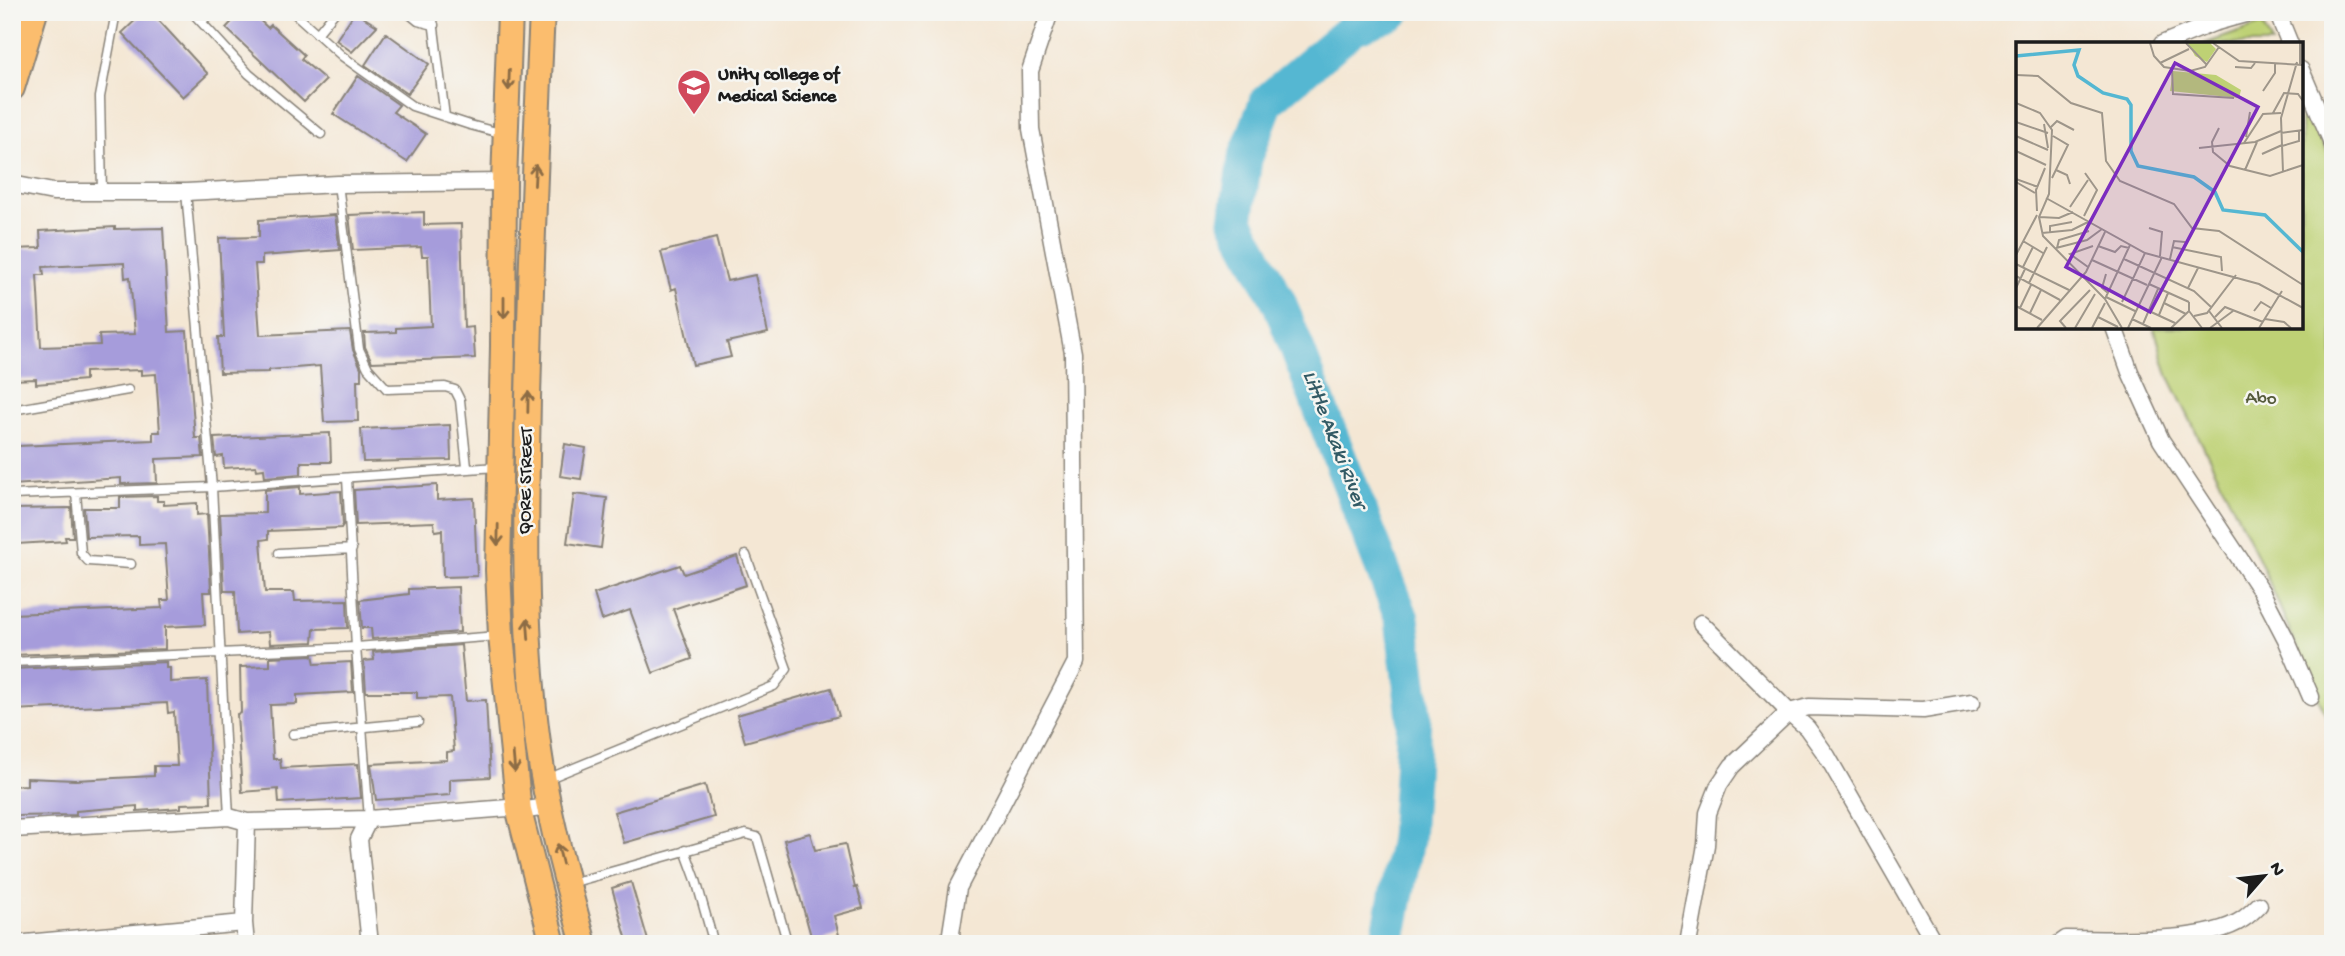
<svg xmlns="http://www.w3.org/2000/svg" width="2345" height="956" viewBox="0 0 2345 956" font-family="'Gochi Hand',sans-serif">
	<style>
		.green { fill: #bed174; stroke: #6d7648; stroke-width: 2 }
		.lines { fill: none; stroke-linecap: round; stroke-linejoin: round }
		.river { stroke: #54b7d2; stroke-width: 35 }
		.building { fill: #a69cdb; fill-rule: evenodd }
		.service-casing { stroke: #888278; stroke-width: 11 }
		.minor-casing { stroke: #888278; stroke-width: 19 }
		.primary-casing { stroke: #888278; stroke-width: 28 }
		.service { stroke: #fff; stroke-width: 8 }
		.minor { stroke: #fff; stroke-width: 16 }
		.primary { stroke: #fbbd6e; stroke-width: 24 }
		.oneway { stroke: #8c6c45 }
		.labels { text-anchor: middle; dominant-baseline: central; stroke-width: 5; stroke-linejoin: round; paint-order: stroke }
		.poi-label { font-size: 19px; font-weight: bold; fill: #1c1c1c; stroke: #f6f6f2; text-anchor: start }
		.park-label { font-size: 19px; fill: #555b3b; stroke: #f6f6f2 }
		.street-label { font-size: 19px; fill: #1c1c1c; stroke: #f6f6f2 }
		.water-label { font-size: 21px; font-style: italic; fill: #325a65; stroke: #f6f6f2 }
		.inset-river { fill: none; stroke: #54b7d2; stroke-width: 3.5 }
		.inset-road { fill: none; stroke: #9e968a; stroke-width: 2 }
		.view { fill: #7b2cbf; fill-opacity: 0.15; stroke: #7b2cbf; stroke-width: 3.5 }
		.inset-edge { fill: none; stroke: #1c1c1c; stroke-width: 3.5 }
	</style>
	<rect width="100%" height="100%" fill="#f6f6f2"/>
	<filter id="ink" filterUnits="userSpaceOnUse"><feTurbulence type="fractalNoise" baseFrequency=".0143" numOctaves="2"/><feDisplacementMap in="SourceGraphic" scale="14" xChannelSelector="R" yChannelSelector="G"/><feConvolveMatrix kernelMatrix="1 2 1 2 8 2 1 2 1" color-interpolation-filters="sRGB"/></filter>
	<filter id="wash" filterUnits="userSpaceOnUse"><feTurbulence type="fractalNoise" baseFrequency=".00686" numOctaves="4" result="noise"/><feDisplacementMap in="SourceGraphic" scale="28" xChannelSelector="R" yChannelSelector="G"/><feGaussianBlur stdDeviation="1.57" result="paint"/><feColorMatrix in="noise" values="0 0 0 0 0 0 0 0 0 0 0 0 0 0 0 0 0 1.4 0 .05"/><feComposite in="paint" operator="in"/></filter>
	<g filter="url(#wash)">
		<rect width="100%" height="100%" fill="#f4e7d4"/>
		<path class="green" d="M2262 24 2272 44H2204Z
			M2301 101 2333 163V732L2261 563 2168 375 2154 327H2301Z"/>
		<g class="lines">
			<path class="river" d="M1387 944 1407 839 1411 777 1414 716 1402 619 1279 302 1236 221 1245 159 1267 101 1353 28 1393 12"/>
		</g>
		<g id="blocks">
			<path class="building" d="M144 12H151L208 74 183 97 122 33Z
				M241 12H251L268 28 271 25 304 55 301 59 326 80 304 102 226 28Z
				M355 12 377 26 352 52 336 40Z
				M386 33 429 64 407 94 365 65Z
				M358 76 399 105 393 112 426 134 407 162 333 114Z
				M424 212V225L461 224 464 328 473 327 475 358 372 362 365 347 364 333 396 332V328L431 326 428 256H422L421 247 353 250 349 215Z
				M335 215 340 250 262 256V264H255L260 335 350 331 353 350 361 368V380H357L358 421 324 422 320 366 269 370V372L220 373 218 337H224L219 238 259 237V220Z
				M115 227V229L163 228 169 332 187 331 195 438H201L203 457 156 459 157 483 121 484V478L12 485V452L18 451V446L153 440V432H160L156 374 141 375V370L85 372V380L36 384V379L12 380V249L41 248 40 231ZM124 263 125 278 130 277 135 334 99 335 100 345 41 347 37 275H44L43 267Z
				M716 238 727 281 755 275 768 333 727 342 731 357 693 365 676 288 671 290 661 252Z
				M450 425 451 460 363 462 361 429Z
				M330 433 331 462H301V474L265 477 264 469 257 470 256 466 224 468 223 456 216 457 214 438Z
				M565 444 586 448 581 479 560 476Z
				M437 485V500L474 498 477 576 443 577 442 530 435 531 434 522 356 525 354 490Z
				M300 487V494L341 491 343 525 341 528 268 531V539L261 540 265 592H294L295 601 347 600 348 628 314 629 313 642 270 644 269 632 237 634 235 591H224L220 514 265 513V490Z
				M574 494 607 498 601 548 567 543Z
				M157 496V501H164V505L197 503V515L207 514 211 592H203L205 625 165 627V649L12 655V614L162 608 161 600H169L165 544 139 545V536L86 537 84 508H120V497Z
				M71 508 73 537H65L66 541 17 544 16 539H12V509Z
				M737 556 746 585 673 609 692 659 653 673 630 610 602 620 594 594 680 565 684 574Z
				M458 587 460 632 372 639 371 628H362L360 600 409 594V589Z
				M461 645 466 701 486 700 490 777 450 779V795L376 800 371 764 447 760V752L454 751 450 697 417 698V692H366L364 661 374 660 373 652Z
				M313 655 315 664 351 662 353 692 297 695V704L270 705 273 759H280L281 768 358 764 361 798 279 803 278 789 242 792 237 714 241 713 240 667 270 666V657Z
				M166 662V668H170V682L207 680 211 803 181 804V808L137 811V806L76 811V815L12 816V786L27 785V778L75 780 154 776V766H177L174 712 168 713 167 703 12 710V669Z
				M831 688 839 716 745 742 737 715Z
				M705 785 714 817 624 843 614 812Z
				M810 833 815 850 845 844 855 888 857 887 863 908 834 916 839 935 813 943 784 840Z
				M631 882 649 944H628L612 888Z"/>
		</g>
	</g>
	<g filter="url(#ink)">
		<use href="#blocks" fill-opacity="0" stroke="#888278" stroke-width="2"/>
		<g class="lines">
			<g class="service-casing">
				<path id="service" d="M192 12 249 74 321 134
					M293 12 342 56 412 106 470 125 504 134
					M407 12 418 21 434 25
					M432 12 445 117
					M202 21 212 12
					M317 34 335 12
					M338 184 359 349 368 368 387 389 445 387 455 390 460 400 467 467
					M102 192 100 97 116 12
					M186 192 212 487 229 817
					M12 410 128 390
					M347 478 356 647 369 819
					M76 493 81 553 88 561 131 564
					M12 495 212 487 497 467
					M279 553 352 549
					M12 662 356 647 498 636
					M293 734 418 722
					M547 779 774 686 787 669 746 555
					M685 850 696 880 714 944
					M571 883 746 834 757 837 787 941"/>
			</g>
			<g class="minor-casing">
				<path id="minor" d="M2277 12 2290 44
					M2162 44 2213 23 2252 12
					M2301 70 2333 145
					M12 184 53 192H186L338 184 504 182
					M2114 327 2130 372 2161 440 2261 591 2286 639 2311 697
					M1701 623 1789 712 1807 728 1827 756 1935 944
					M369 819 359 839 370 944
					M12 829 229 817 247 822 369 819 508 808 519 811 548 807
					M15 944 244 923
					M246 944 244 923 247 822
					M953 944 951 933 958 888 1076 662 1073 353 1031 129 1030 71 1050 12
					M1688 944 1706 845 1708 813 1719 785 1732 766 1789 712 1809 707 1923 710 1972 702
					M2059 944 2066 939C2112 939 2205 945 2243 919 2249 915 2254 910 2259 905"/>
			</g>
			<g class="primary-casing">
				<path id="primary" d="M510 12 504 182 503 346 498 570 501 636 519 811 553 944
					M542 12C536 141 531 270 528 399 526 508 523 618 536 727 544 801 564 872 584 944
					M12 88 35 12"/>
			</g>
			<use href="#service" class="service"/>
			<use href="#minor" class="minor"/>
			<use href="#primary" class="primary"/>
		</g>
		<defs><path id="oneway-shaft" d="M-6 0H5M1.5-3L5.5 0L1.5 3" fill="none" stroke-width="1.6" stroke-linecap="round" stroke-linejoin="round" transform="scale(1.75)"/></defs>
		<g class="oneway">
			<use href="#oneway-shaft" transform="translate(509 80) rotate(92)"/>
			<use href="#oneway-shaft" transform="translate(535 175) rotate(-87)"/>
			<use href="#oneway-shaft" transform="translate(504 308) rotate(90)"/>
			<use href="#oneway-shaft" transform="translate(528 402) rotate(-89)"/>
			<use href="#oneway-shaft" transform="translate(498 535) rotate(91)"/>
			<use href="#oneway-shaft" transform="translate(528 629) rotate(-94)"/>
			<use href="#oneway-shaft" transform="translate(514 762) rotate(85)"/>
			<use href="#oneway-shaft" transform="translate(560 854) rotate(-104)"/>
		</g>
	</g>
	<defs>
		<g id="university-pin" transform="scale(1.75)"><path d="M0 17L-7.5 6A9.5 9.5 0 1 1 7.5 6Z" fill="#d1495b" stroke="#f6f6f2"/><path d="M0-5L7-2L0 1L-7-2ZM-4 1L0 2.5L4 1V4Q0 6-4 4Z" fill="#fff"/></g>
	</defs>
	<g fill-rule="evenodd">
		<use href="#university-pin" x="694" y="86"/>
	</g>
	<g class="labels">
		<g class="poi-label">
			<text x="718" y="75">Unity college of<tspan x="718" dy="22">Medical Science</tspan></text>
		</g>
		<g class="park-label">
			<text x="2261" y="399">Abo</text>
		</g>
		<g class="street-label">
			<text transform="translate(527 481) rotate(-89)">QORE STREET</text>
		</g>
		<g class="water-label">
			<text transform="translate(1333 440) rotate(69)">Little Akaki River</text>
		</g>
	</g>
	<g transform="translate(2016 42)">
		<rect width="287" height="287" fill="#f4e7d4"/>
		<path d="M172 1H194L200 7 191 20 179 14ZM157 29 200 33 225 48 223 56 154 49Z" fill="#bed174"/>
		<path class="inset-river" d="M0 14 63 8 58 23 62 34 87 51 111 57 115 63V109L122 124 178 135 199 150 207 168 249 173 287 210"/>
		<path class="inset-road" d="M134 1 138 14 148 25 174 29 189 25 203 5M170 1 191 23M197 1 223 19 287 23M284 1V23M144 21 173 7M219 25 235 26 239 21M156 27 157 52 218 56M0 33 22 34 55 61 86 71 90 119 104 139 158 162 176 186 203 189 287 243M247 49 259 31V22M0 61 24 71 36 88 33 152 23 175 27 194 89 257 106 286M257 71 268 51 282 52 287 59M0 80 32 91M28 82 32 106M35 85 41 79 58 88M203 86 196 100 197 110 214 124 254 134 287 123M265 91 287 88M0 94 32 108M230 95 234 70M228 101 247 72 265 71M266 104 283 99V89M183 106 239 100 265 89M0 109 30 123M246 112 266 103M40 128 51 133 54 142M229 128 241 100M267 130 265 76 281 20M36 136 52 103 37 94M0 137 22 145M0 140 19 151M30 156 129 211 243 242 287 266M54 165 72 138M21 169 20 148 29 126M68 174 81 148 69 131M23 175 43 176 57 170M133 186 146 190 144 214M34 190V184L56 180M26 191 56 188 72 180M7 199 27 211M82 204 99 210 105 204 113 206M156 205 205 215 206 229M40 206 71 198 86 187M41 206 43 198 73 189M0 213 21 173M108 217 178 249 195 265M154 217 158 199 169 200M76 218 131 243M0 222 53 248M7 225 17 205M72 225 54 212 77 204M90 232 86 246 92 251M0 234 44 258M13 241 31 205M133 242 173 260M0 246 9 227M172 246 182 226M90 255 119 269M89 257 114 203M106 260 129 211M148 261 170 272M0 264 26 278M4 266 15 243M133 269 159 281M173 269 186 286M193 269 206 286M238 269 245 260 255 266M14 271 25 248M143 273 152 251M178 274 191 271 220 233M82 275 102 285M199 275 209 265 247 280M116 277 135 286M249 277 268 280 275 286M127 282 142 247M21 286 70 230 89 190M50 286 44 279 74 248M59 286 79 252M76 286 89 261M112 286 146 215M155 286 173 269V260M194 286 217 269M243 286 266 249"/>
		<path class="view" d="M159 21 242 65 134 270 50 225Z"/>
		<rect width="287" height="287" class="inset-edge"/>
	</g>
	<rect width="2345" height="956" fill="none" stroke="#f6f6f2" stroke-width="42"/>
	<g transform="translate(2264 876) rotate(62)" stroke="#f6f6f2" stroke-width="5" paint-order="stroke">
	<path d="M0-5L12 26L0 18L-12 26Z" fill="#1c1c1c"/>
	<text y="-10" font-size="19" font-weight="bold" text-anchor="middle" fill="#1c1c1c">N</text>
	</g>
</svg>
